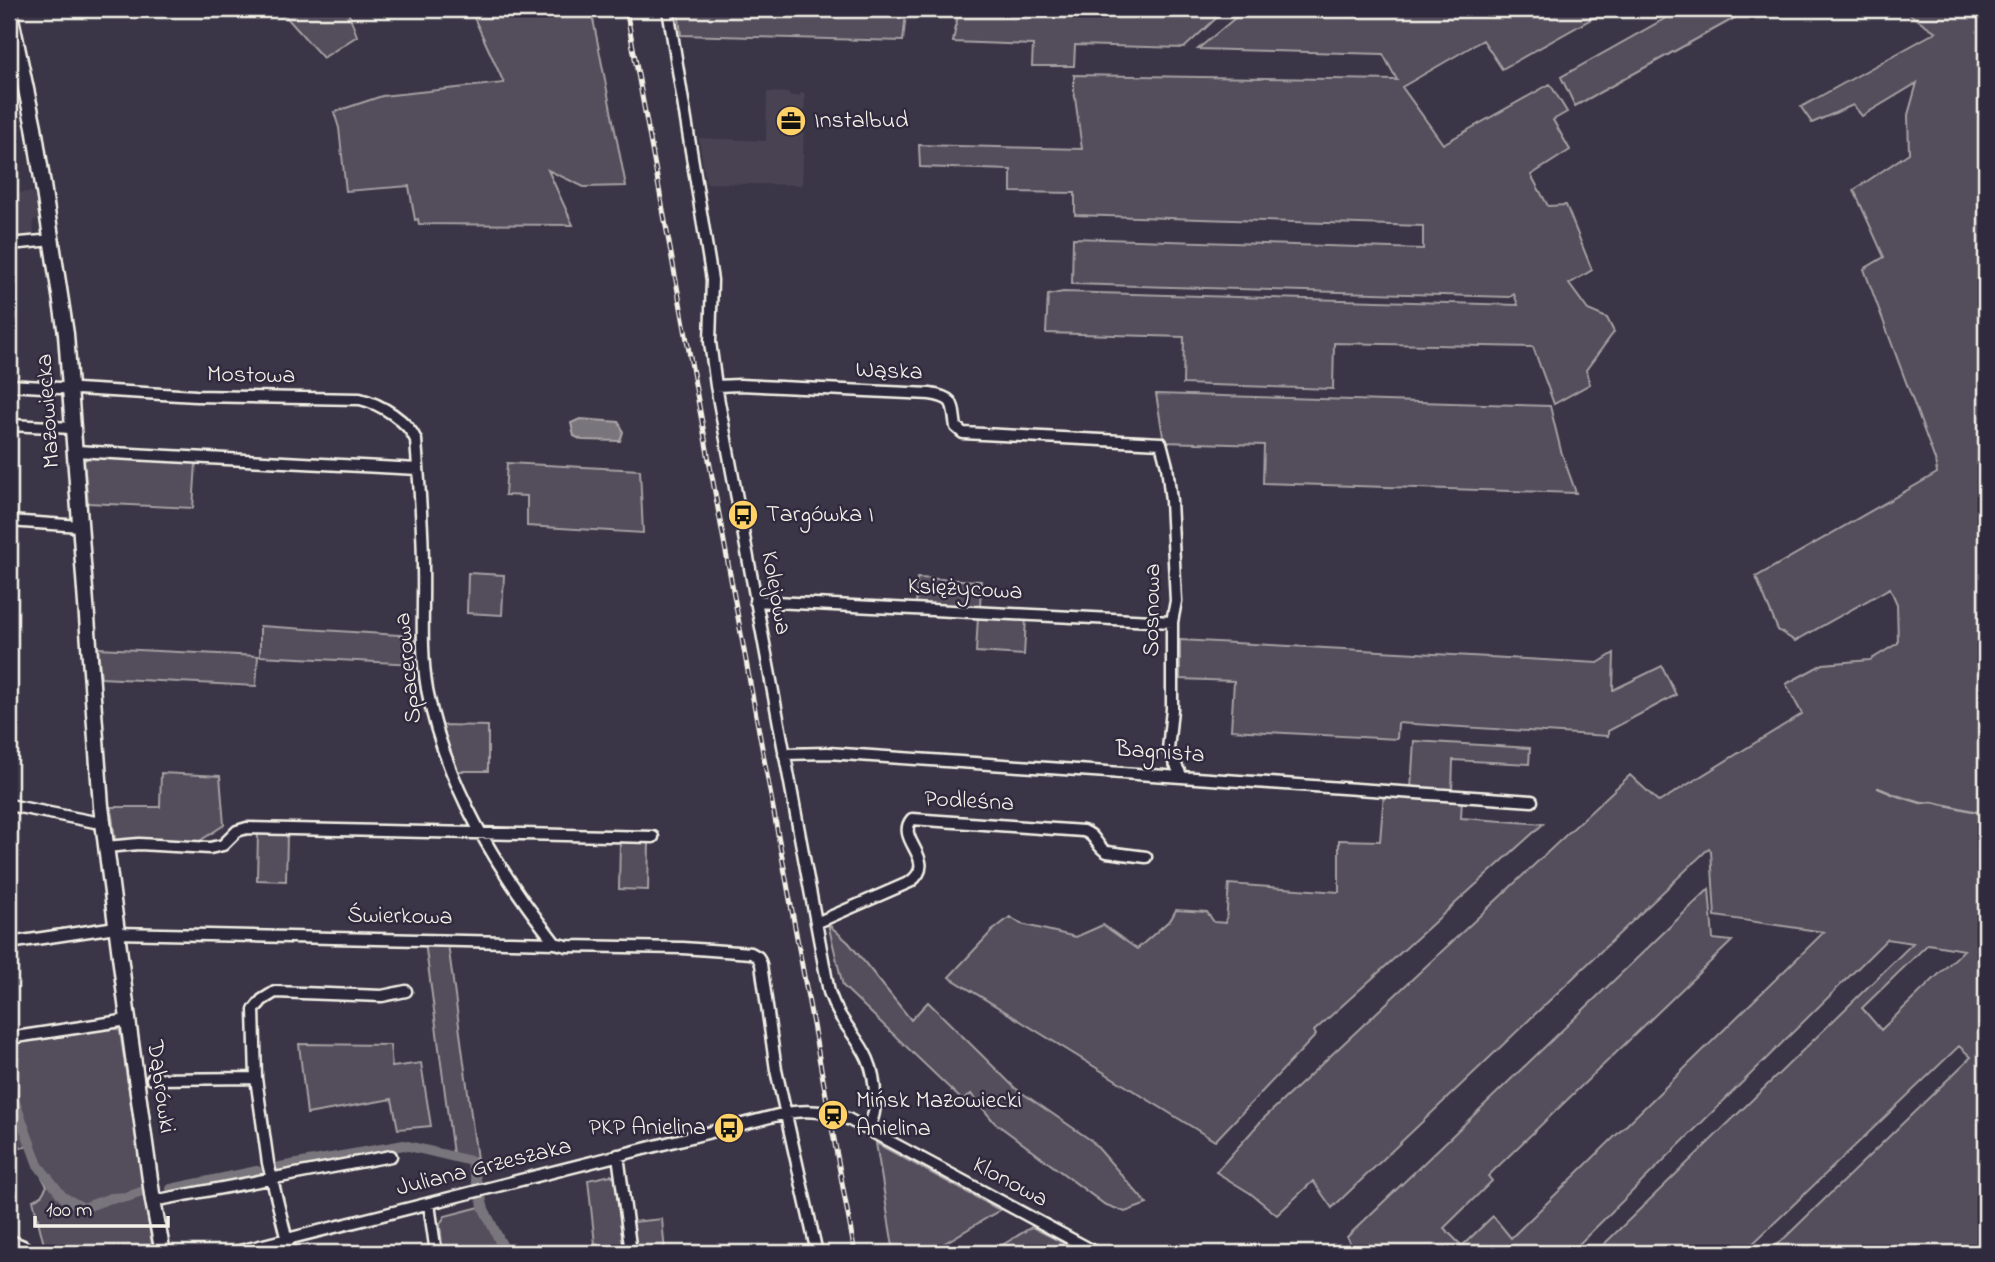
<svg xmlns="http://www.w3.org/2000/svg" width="1995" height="1262" viewBox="0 0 1995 1262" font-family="'Indie Flower',sans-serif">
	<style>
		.built { fill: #484352 }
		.green { fill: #534e5c; stroke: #a4a0a2; stroke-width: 2; fill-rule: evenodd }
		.water { fill: #78747b; stroke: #aaa6a7; stroke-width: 2 }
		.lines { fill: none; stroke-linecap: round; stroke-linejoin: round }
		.stream { stroke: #aaa6a7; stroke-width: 2.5 }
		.canal { stroke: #78747b; stroke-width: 10 }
		.street-casing { stroke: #f4f1e8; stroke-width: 15 }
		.secondary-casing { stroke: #f4f1e8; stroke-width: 19 }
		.street { stroke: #2f2a3d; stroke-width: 10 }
		.secondary { stroke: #2f2a3d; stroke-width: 14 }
		.rail-casing { stroke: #f4f1e8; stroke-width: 5 }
		.rail { stroke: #2f2a3d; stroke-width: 2.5; stroke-dasharray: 8; stroke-linecap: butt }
		.labels { text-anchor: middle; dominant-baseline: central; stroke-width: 5; stroke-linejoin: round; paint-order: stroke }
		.poi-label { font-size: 24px; fill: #f4f1e8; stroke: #2f2a3d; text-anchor: start }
		.street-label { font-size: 24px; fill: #f4f1e8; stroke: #2f2a3d }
	</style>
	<rect width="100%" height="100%" fill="#3b3647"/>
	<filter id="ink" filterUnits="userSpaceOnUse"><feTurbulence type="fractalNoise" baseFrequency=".0143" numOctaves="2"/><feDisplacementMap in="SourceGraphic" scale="14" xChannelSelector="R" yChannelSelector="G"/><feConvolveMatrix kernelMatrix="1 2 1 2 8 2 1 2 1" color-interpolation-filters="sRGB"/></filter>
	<g filter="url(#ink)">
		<path class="built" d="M767 92 788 93 790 96H799L801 93 805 94 802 185 706 183 699 138 766 141Z
			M31 192 34 194 38 219 33 220 34 238 9 240V193Z"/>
		<path class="green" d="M279 9H347L357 36 323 58Z
			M470 9H591L626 186 584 187 548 170 573 225 419 224 418 219 415 220 409 186 346 191 339 128 334 112 382 96 504 83Z
			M678 9 906 13 903 41 681 35Z
			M959 9 1223 12 1184 48 1075 45 1074 66H1032L1033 45 953 42Z
			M1350 9H1609L1502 69 1483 40 1402 87 1443 144 1550 84 1567 112 1553 120 1570 150 1531 175 1548 206 1566 205 1592 270 1569 284 1588 310 1607 318 1614 332 1586 370 1590 384 1554 404 1533 347 1334 343 1333 389 1183 384 1184 337 1046 333 1048 295 1063 292 1518 305 1514 294 1510 297 1072 284 1073 238 1423 249V226L1075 215V193L1011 192V170L920 167 919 145 1082 149 1074 90V75L1397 80 1383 54 1198 49 1241 13 1354 16Z
			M1682 9H1751L1575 106 1561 77Z
			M1902 9H1986V1253H1769L1971 1057 1959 1046 1743 1253H1595L1913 943 1887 939 1570 1253H1355L1347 1237 1709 889 1713 939 1732 941 1488 1176 1492 1181 1444 1228 1462 1246 1493 1216 1511 1238 1824 932 1715 916 1711 851 1709 848 1332 1208 1313 1181 1277 1215 1250 1193 1216 1172 1263 1119 1630 775 1659 802 1802 714 1786 684 1823 664 1870 660 1898 643 1897 604 1890 588 1795 641 1778 630 1756 577 1937 473 1935 460 1864 269 1884 257 1854 190 1909 153 1908 115 1917 83 1862 116 1853 105 1812 123 1801 107 1936 32ZM1928 944 1964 950 1881 1030 1862 1008Z
			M1156 394 1550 406 1561 451 1576 493 1263 483 1264 445 1164 442Z
			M92 455 196 463 193 508 88 503 84 461Z
			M507 463 640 470 643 533 527 526V496L505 495Z
			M468 573 504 575 502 615 467 613Z
			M917 578 981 581 980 608 916 605Z
			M978 616 1026 618 1024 655 976 652Z
			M260 626 414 636 415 664 260 656Z
			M1180 640 1598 663 1614 653 1613 690 1662 666 1676 695 1608 731V736L1398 723 1397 739 1231 730 1234 681 1180 679Z
			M98 648 258 656 256 686 101 678Z
			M440 725 488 726V771H454Z
			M1414 741 1530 748 1529 764 1453 760 1452 792 1411 789Z
			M161 773 220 776 224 825 195 844 120 843 115 839 111 807H160Z
			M1384 793 1462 798 1461 818 1543 824 1314 1031 1316 1035 1215 1141 949 977 992 931 1010 917 1021 924 1076 937 1103 925 1137 949 1171 919 1176 910 1207 912 1214 922 1226 923 1229 884 1339 892V840L1380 841Z
			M258 833H287L286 881 257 880Z
			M620 840H649L648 890 619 889Z
			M828 924 849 943 911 1020 928 1002 1015 1088 1092 1141 1147 1204 1125 1212 1104 1204 994 1122 971 1094 963 1101 843 986Z
			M425 942 448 944 477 1159 453 1154Z
			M116 1028 120 1031 153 1251 149 1253H46L33 1200 41 1196 47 1186 36 1166 29 1146 20 1148 9 1104V1044Z
			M299 1044 390 1045 392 1067 421 1063 431 1126 398 1129 392 1099 307 1114Z
			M876 1143 1000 1210 928 1253H894Z
			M611 1175 615 1178 624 1253H596L588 1180Z
			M480 1207 501 1253H443L440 1224 445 1216Z
			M662 1219 665 1253H637L633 1222Z
			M1032 1227 1077 1250 1072 1253H989Z"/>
		<path class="water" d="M580 419 619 422 623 432 620 441 582 440 574 436 571 423Z"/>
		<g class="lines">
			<path class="stream" d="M1878 788 1895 795 1921 803 1932 802 1986 814"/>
			<path class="canal" d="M9 1086 38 1165 63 1197 83 1208 111 1198 127 1197 144 1191
				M280 1167 404 1145 471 1161 484 1209 506 1253
				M171 1189 257 1171"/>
			<g class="street-casing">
				<path id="street" d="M668 9 712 280 710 342 716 386 829 992C844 1036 875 1044 875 1097 875 1110 874 1119 867 1129
					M9 244 53 240
					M9 385 196 396 360 399C381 404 408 421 416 440 419 483 423 525 423 568 424 608 420 649 427 689 445 784 496 868 555 943
					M716 386 740 385 930 394C957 398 952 405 956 427L963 433 1161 443 1167 466 1171 501 1176 601 1172 622V709L1168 750 1181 775
					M9 425 73 428
					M75 451 418 469
					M9 521 80 526
					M755 601 1172 622
					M784 754 828 753 1532 801
					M9 805 95 822 103 821
					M106 847 139 844 210 848 223 845 237 831 247 828 653 837
					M816 923 910 882C940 860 894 840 912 819L1083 831C1096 834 1096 847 1107 852L1146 857
					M116 933 555 943 567 946 683 948 751 953 758 957 761 964 776 1070 817 1253
					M9 943 116 927
					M9 1038 128 1020
					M152 1079 256 1078
					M618 1155 631 1253
					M153 1201 391 1156
					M429 1204 436 1253
					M9 1240 23 1246 31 1253
					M232 1253 786 1113C808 1109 827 1111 848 1119L1097 1253
					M290 1253 268 1163 256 1078 254 1010 262 1000 275 992 382 996 406 991"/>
			</g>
			<g class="secondary-casing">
				<path id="secondary" d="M9 9 34 127 66 334 101 806 130 1035 153 1201 163 1253"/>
			</g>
			<use href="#street" class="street"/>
			<use href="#secondary" class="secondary"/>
			<g class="rail-casing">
				<path id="rail" d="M626 9 855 1253"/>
			</g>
			<use href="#rail" class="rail"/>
		</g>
	</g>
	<defs>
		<g id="office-disc" transform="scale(1.575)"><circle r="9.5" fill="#ffd166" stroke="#2f2a3d"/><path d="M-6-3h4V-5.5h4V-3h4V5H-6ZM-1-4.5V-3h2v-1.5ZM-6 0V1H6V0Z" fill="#111"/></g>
		<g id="bus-disc" transform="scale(1.575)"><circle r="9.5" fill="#ffd166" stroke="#2f2a3d"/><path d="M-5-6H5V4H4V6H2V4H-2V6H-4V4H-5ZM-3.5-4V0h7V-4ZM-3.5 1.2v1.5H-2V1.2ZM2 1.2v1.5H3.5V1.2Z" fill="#111"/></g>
		<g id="station-disc" transform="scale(1.575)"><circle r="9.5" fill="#ffd166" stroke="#2f2a3d"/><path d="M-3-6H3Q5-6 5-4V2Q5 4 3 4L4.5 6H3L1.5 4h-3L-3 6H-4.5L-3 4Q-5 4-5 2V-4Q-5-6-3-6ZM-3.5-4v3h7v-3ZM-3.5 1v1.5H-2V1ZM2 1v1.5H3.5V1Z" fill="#111"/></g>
	</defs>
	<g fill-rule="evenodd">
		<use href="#office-disc" x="791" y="121"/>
		<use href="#bus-disc" x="743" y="515"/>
		<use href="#station-disc" x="833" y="1115"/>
		<use href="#bus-disc" x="729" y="1128"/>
	</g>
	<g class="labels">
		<g class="poi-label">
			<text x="814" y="121">Instalbud</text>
			<text x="766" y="515">Targówka I</text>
			<text x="856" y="1101">Mińsk Mazowiecki<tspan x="856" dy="28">Anielina</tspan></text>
			<text x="706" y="1128" text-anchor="end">PKP Anielina</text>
		</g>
		<g class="street-label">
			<text transform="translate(889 372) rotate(2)">Wąska</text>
			<text transform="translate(251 376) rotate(1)">Mostowa</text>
			<text transform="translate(49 411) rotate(-94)">Mazowiecka</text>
			<text transform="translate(965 590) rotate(3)">Księżycowa</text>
			<text transform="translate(775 593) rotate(80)">Kolejowa</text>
			<text transform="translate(1153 610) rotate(-89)">Sosnowa</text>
			<text transform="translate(409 668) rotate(-96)">Spacerowa</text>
			<text transform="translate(1160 753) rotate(4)">Bagnista</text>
			<text transform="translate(969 802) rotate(3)">Podleśna</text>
			<text transform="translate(400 917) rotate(1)">Świerkowa</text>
			<text transform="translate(160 1087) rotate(82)">Dąbrówki</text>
			<text transform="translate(484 1168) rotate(-14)">Juliana Grzeszaka</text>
			<text transform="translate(1010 1183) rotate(28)">Klonowa</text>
		</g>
	</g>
	<rect width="1995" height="1262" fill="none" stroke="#2f2a3d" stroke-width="35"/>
	<rect x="18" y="18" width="1960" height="1227" fill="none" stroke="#f4f1e8" stroke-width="2.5" filter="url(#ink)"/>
	<path d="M35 1216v10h133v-10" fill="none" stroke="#f4f1e8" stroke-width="3.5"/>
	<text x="46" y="1216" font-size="21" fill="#f4f1e8" stroke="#2f2a3d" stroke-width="5" paint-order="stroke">100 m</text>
</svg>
